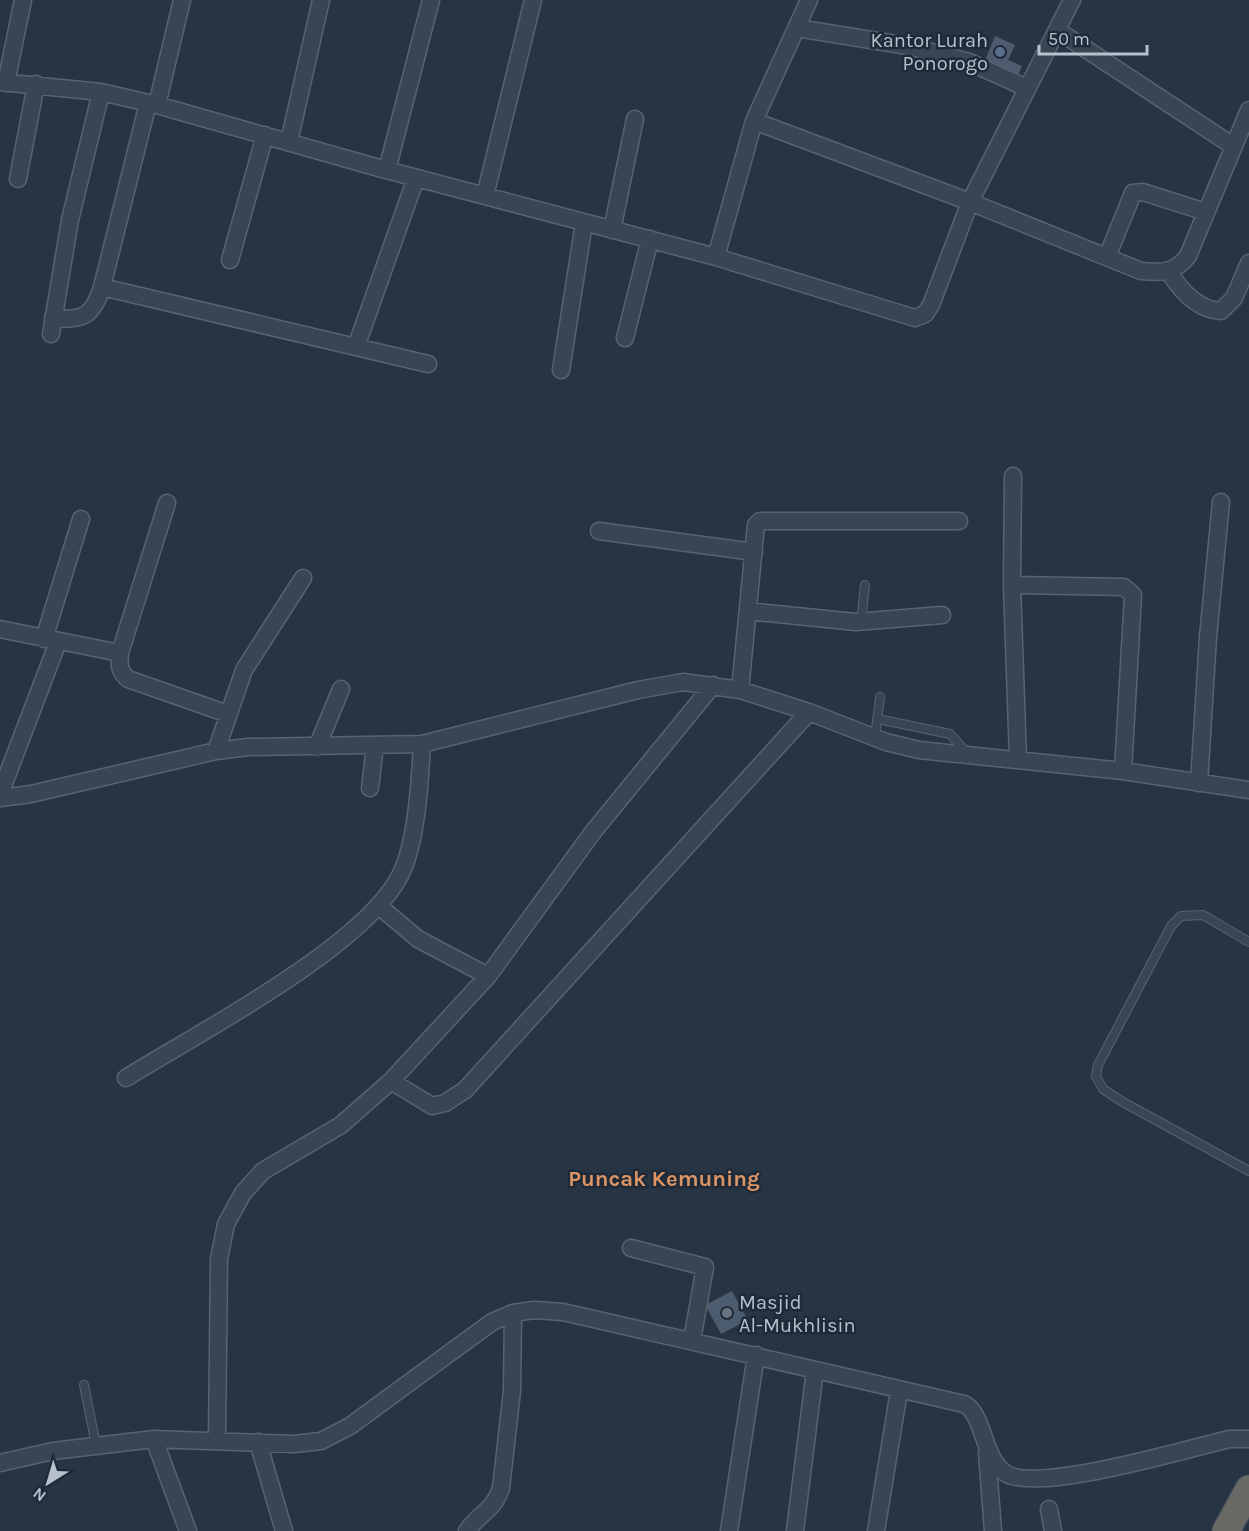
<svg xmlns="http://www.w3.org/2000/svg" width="1249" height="1531" viewBox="0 0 1249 1531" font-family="Karla,sans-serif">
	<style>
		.building { fill: #4c5b6d }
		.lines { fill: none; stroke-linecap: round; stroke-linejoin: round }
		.service-casing { stroke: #586371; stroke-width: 10 }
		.minor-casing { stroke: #586371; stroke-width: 19 }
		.trunk-casing { stroke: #45505e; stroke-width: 29 }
		.service { stroke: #3a4553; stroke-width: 8 }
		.minor { stroke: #3a4553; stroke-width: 16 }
		.trunk { stroke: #696865; stroke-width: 27 }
		.service-dot { fill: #5c6f8a; stroke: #1f2a39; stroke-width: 2 }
		.worship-dot { fill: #6b7280; stroke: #1f2a39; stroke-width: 2 }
		.labels { text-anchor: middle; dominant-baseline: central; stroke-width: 5; stroke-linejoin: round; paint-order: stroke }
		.poi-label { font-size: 20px; fill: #b7c1cd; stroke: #1f2a39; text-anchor: end }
		.quarter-label { font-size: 22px; font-weight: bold; fill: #db9464; stroke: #1f2a39 }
	</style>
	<rect width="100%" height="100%" fill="#263444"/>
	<path class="building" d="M995 36 1015 45 1008 60 1022 66 1017 78 984 63Z
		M732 1291 748 1320 721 1334 705 1305Z"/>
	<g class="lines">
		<g class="service-casing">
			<path id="service" d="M861 622 865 585
				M878 719 950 734 968 754
				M875 737 880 697
				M1249 942 1203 915 1181 916 1171 926 1098 1065 1096 1076 1103 1089 1121 1101 1249 1171
				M84 1385 96 1445"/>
		</g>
		<g class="minor-casing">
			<path id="minor" d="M797 28 908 46 969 62 1027 88
				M1057 30 1233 146
				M0 82 101 92 157 105 379 168 716 257 915 318 925 314 931 305 970 202 1072 0
				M6 83 23 0
				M157 105 182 0
				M754 121 970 202 1141 271C1162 273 1175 273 1188 256L1249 110
				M289 142 321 0
				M387 170 431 0
				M18 179 36 84
				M485 196 533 0
				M612 230 635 119
				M716 257 754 121 809 0
				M1107 257 1133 193 1143 192 1206 212
				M230 260 265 135
				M1169 272C1181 291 1198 310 1221 311L1234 298 1249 263
				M102 287 148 103
				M53 318C83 321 93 316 102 287L428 364
				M51 334 70 220 101 92
				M625 338 650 239
				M356 347 416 178
				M561 370 584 223
				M1013 476 1012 585 1018 759
				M167 503 120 653C119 665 119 671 128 679L228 714
				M599 531 754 552
				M1012 585 1124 587 1133 595 1123 771
				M748 611 856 622 942 615
				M0 629 120 653
				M44 639 81 519
				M740 690 756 525 760 521H959
				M317 747 341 689
				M216 751 244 670 303 578
				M1199 783 1208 637 1221 502
				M370 788 375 746
				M0 794 58 642
				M0 798 31 794 216 751 248 747 422 744 638 690 683 682 740 690 809 712 886 742 919 750 1123 771 1249 790
				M379 906 418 939 488 976
				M126 1078C196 1034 373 943 403 869 417 836 420 780 422 744
				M391 1081 432 1106 445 1103 465 1090 809 712
				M631 1248 705 1267 692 1340
				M154 1439 188 1531
				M217 1440 219 1259 226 1224 243 1193 263 1171 341 1125 391 1081 488 976 593 832 713 685
				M258 1442 284 1531
				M987 1453 993 1531
				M0 1463 53 1451 154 1439 294 1444 321 1441 350 1426 492 1322 513 1313 534 1310 563 1312 964 1404C984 1413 982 1457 1005 1473 1035 1494 1188 1449 1229 1439H1249
				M1049 1509 1053 1531
				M467 1531C480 1512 493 1512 501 1488L512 1391 513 1313
				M729 1531 756 1355
				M795 1531 815 1370
				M876 1531 899 1391"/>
		</g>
		<g class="trunk-casing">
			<path id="trunk" d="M1226 1531 1249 1489"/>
		</g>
		<use href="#service" class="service"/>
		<use href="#minor" class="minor"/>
		<use href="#trunk" class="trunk"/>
	</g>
	<circle class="service-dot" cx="1000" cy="52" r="6"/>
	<circle class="worship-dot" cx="727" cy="1313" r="6"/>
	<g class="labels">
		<g class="poi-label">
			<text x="988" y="40">Kantor Lurah<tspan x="988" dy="23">Ponorogo</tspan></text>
			<text x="739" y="1302" text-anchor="start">Masjid<tspan x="739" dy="23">Al-Mukhlisin</tspan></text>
		</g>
		<g class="quarter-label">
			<text x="664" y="1179">Puncak Kemuning</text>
		</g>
	</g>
	<g transform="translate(48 1483) rotate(217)" stroke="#1f2a39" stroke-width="4.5" paint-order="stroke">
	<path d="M0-4.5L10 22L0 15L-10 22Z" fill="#b7c1cd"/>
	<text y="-9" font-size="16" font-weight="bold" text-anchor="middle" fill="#b7c1cd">N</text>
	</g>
	<path d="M1039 45v9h108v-9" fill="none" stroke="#b7c1cd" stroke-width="3"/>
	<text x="1048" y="45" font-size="18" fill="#b7c1cd" stroke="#1f2a39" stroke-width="4.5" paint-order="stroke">50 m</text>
</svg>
